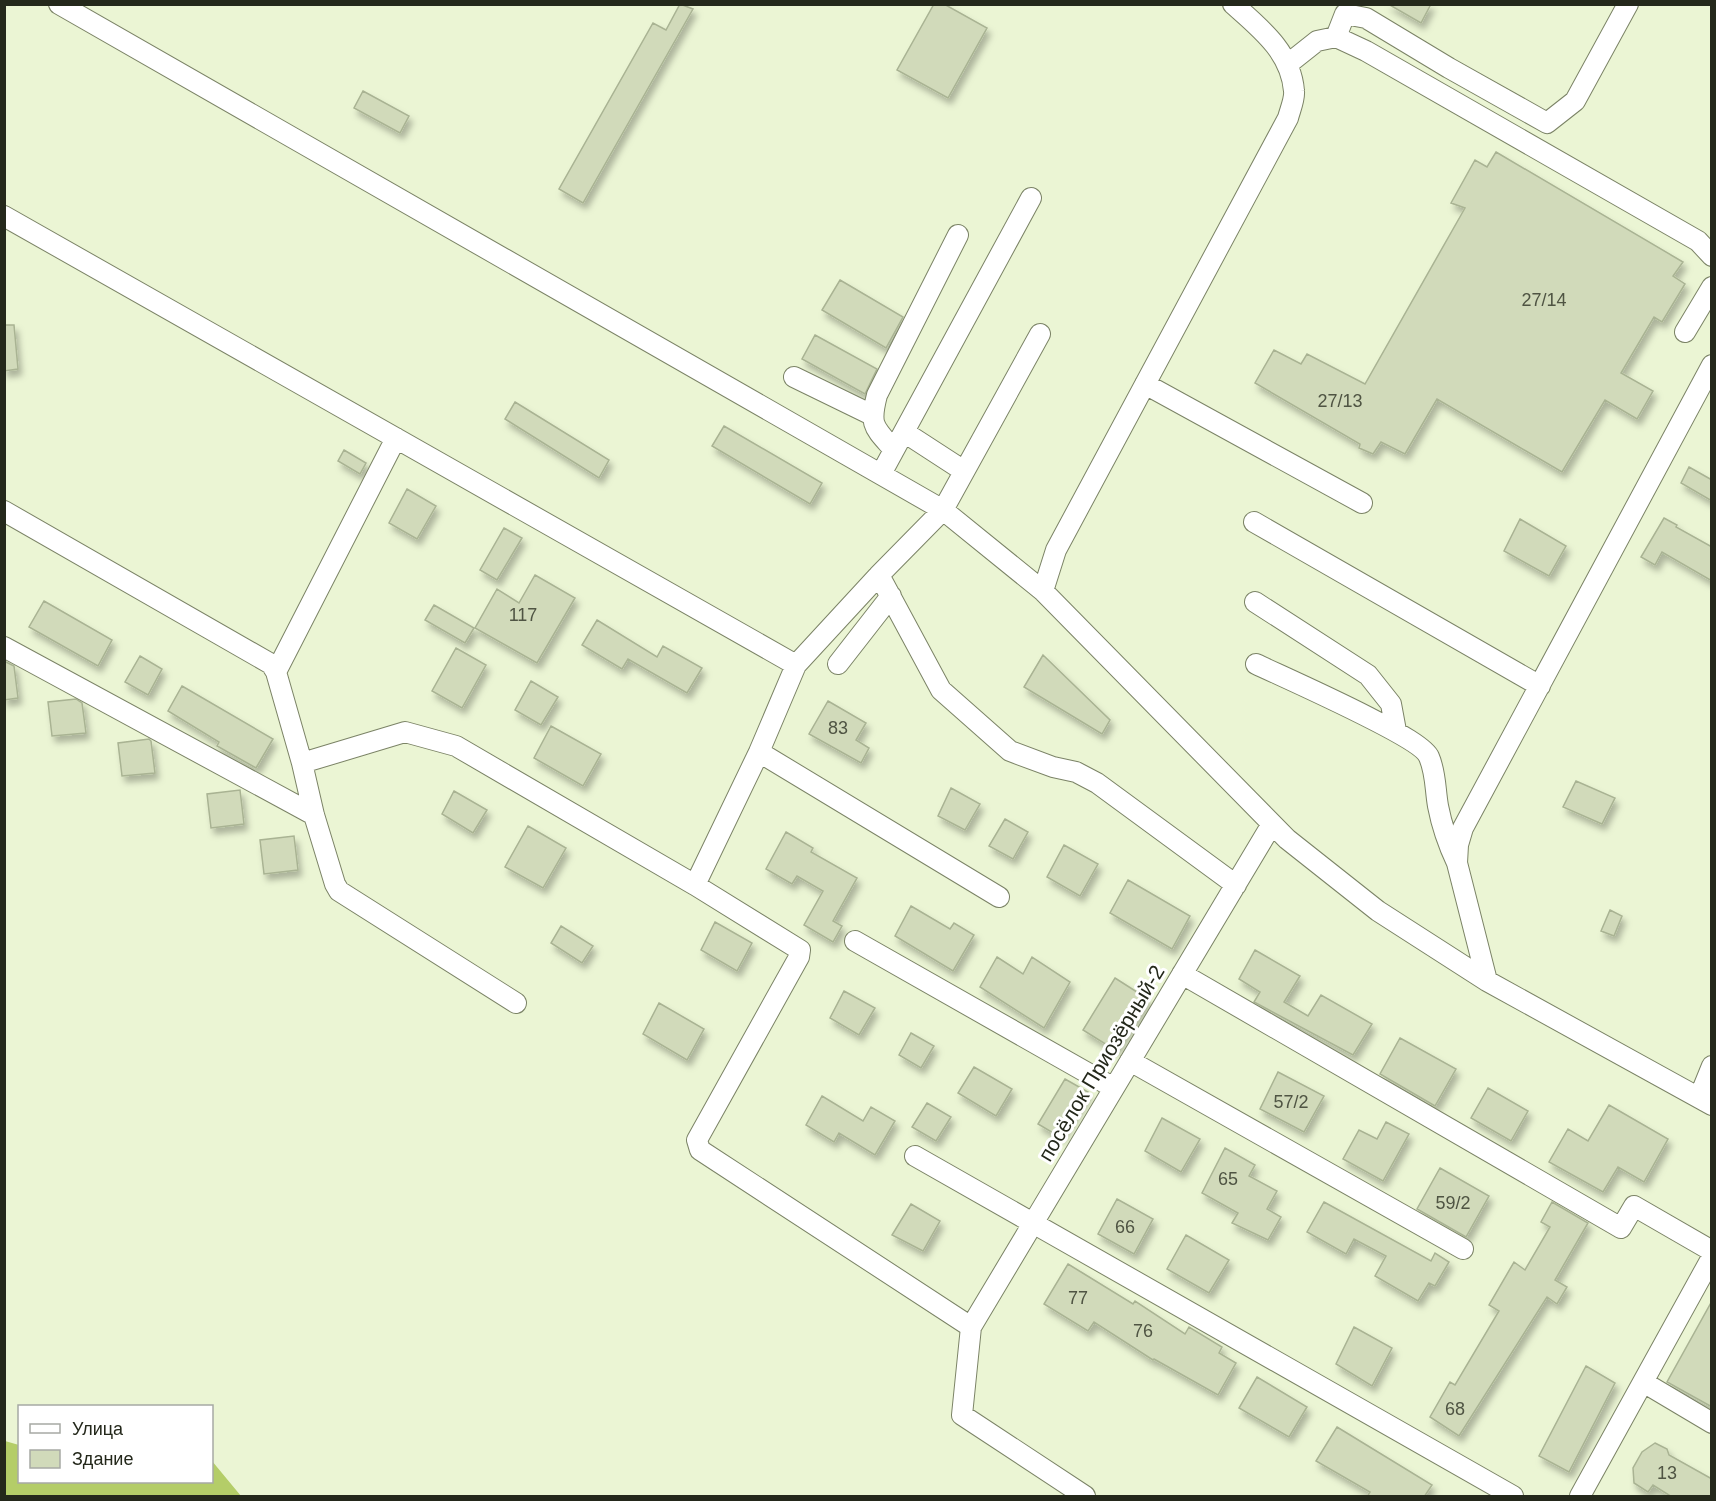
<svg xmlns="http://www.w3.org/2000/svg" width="1716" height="1501" viewBox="0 0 1716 1501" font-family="Arial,sans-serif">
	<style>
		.water { fill: #b4cd68 }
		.building { fill: #d1daba; stroke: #a9b393; stroke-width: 1.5; filter: url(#shadow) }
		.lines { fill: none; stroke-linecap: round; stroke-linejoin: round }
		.minor-casing { stroke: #7b8366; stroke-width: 22 }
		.minor { stroke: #fff; stroke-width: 20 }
		.labels { text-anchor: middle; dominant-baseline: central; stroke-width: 6; stroke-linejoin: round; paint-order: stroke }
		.number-label { font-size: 18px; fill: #4f5443 }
		.street-label { font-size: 21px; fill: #24281b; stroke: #fff }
	</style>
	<defs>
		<filter id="shadow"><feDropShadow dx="3.5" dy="6" stdDeviation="3" flood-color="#0004"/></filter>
	</defs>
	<rect width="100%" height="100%" fill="#ebf5d4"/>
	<path class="water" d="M5 1441 19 1445 20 1482H212V1461L241 1496H5Z"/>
	<path class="building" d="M680 4 693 9 583 203 559 189 653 23 666 30Z
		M934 4H944L987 28 948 98 897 70Z
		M1388 4H1431L1421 23Z
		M363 91 409 116 400 133 354 108Z
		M1496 152 1683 262 1673 276 1685 284 1662 322 1654 317 1621 373 1653 391 1637 419 1605 400 1562 472 1437 399 1405 454 1381 442 1373 454 1359 448 1360 444 1255 383 1274 350 1301 364 1307 354 1365 384 1465 208 1451 203 1475 160 1487 167Z
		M840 280 903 317 886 348 822 310Z
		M4 325H14L18 369 4 371Z
		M815 335 877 369 865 394 802 359Z
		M515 402 609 460 599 478 505 419Z
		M724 426 822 483 810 504 712 446Z
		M344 450 366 463 360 474 338 461Z
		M1689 467 1712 480V501L1681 483Z
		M407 489 436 506 417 539 389 523Z
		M1664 518 1677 525 1676 527 1712 547V581L1662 552 1655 565 1641 557Z
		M1520 519 1566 546 1549 576 1504 551Z
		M504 528 522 538 497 580 480 570Z
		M535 575 575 598 537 663 475 628 497 589 519 603Z
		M44 601 112 640 98 666 29 627Z
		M434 605 474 628 465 643 425 620Z
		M597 620 657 657 663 646 702 668 687 693 628 659 622 669 582 645Z
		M456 648 486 665 462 708 432 691Z
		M1043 655 1110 720 1102 734 1024 687Z
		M140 656 162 669 148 695 125 682Z
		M4 661 14 666 18 698 4 700Z
		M531 681 558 697 541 725 515 710Z
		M182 686 273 739 256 768 217 746 219 742 168 711Z
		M76 699 82 703 86 733 52 736 48 702Z
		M828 701 866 723 856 740 869 748 861 763 809 734Z
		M551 726 601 754 583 786 534 758Z
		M149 739 151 741 155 773 122 776 118 743Z
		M1576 781 1615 798 1602 824 1563 807Z
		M951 788 980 804 965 830 938 816Z
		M240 790 244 824 211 828 207 794Z
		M454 791 487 810 473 833 442 814Z
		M1005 819 1028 832 1013 859 989 846Z
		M528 826 566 848 543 888 505 867Z
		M786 832 813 848 811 852 857 878 833 921 842 926 833 942 804 925 823 891 797 876 792 884 766 869Z
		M294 836 298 870 264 874 260 840Z
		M1064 845 1098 864 1080 896 1047 877Z
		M1128 880 1190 916 1172 949 1110 913Z
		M911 906 950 929 954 923 974 935 953 971 895 936Z
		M1610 910 1622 916 1614 936 1601 931Z
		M715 922 752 943 737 971 701 950Z
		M561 926 593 946 582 963 551 943Z
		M1255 950 1300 976 1284 1002 1308 1016 1321 995 1372 1024 1353 1055 1254 1002 1260 992 1239 979Z
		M997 957 1023 974 1032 957 1070 982 1044 1028 980 987Z
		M1115 978 1148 999 1115 1050 1083 1030Z
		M844 991 875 1008 859 1035 830 1018Z
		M659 1003 704 1029 687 1060 643 1034Z
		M911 1033 934 1046 921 1068 899 1055Z
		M1400 1038 1456 1069 1435 1106 1380 1074Z
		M974 1067 1012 1089 996 1116 958 1093Z
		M1278 1072 1324 1096 1304 1132 1260 1109Z
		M1065 1079 1088 1092 1060 1137 1038 1124Z
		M1488 1088 1528 1111 1511 1141 1471 1118Z
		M822 1096 863 1121 871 1107 895 1121 875 1155 839 1133 834 1142 806 1125Z
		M927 1103 951 1117 936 1141 912 1127Z
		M1609 1105 1668 1139 1644 1182 1618 1167 1603 1192 1549 1162 1568 1129 1588 1141Z
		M1162 1118 1200 1139 1181 1172 1145 1151Z
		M1386 1122 1409 1134 1383 1181 1343 1159 1359 1130 1377 1139Z
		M1225 1148 1255 1165 1249 1176 1277 1191 1267 1209 1281 1217 1268 1240 1232 1223 1238 1213 1202 1193Z
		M1440 1168 1489 1196 1466 1237 1417 1209Z
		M1117 1199 1153 1219 1134 1254 1098 1234Z
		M1324 1202 1431 1261 1435 1253 1449 1262 1435 1286 1429 1283 1418 1301 1375 1276 1386 1256 1354 1239 1346 1254 1307 1232Z
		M1552 1202 1588 1223 1555 1280 1567 1287 1557 1304 1547 1297 1459 1436 1430 1417 1450 1382 1455 1385 1499 1311 1489 1305 1514 1262 1525 1270 1550 1227 1541 1222Z
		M911 1204 940 1221 923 1251 892 1235Z
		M1186 1235 1229 1260 1209 1293 1167 1269Z
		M1068 1264 1133 1304 1135 1301 1185 1334 1189 1327 1222 1347 1219 1353 1236 1363 1218 1395 1154 1359 1153 1360 1094 1322 1088 1331 1044 1304Z
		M1712 1301V1407L1667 1382Z
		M1354 1327 1392 1348 1372 1386 1336 1364Z
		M1586 1366 1615 1383 1569 1472 1539 1456Z
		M1257 1377 1307 1407 1289 1437 1239 1408Z
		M1337 1427 1432 1485 1424 1497H1367L1370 1492 1316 1461Z
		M1655 1443 1667 1449 1669 1455 1712 1479V1497H1672L1653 1485 1648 1492 1634 1483 1633 1468 1642 1452Z"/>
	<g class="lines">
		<g class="minor-casing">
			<path id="minor" d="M59 4 943 510 1043 591 1287 839 1378 911 1487 981 1712 1105
				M1336 37 1345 14 1366 18 1449 68 1547 123 1575 101 1628 4
				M1288 64 1317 41 1336 37 1366 51 1698 241 1712 256
				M4 216 796 665
				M1685 332 1712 287
				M794 377 872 415
				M1145 384 1362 503
				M904 432 964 471
				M894 450C874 427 869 426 877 395L958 235
				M881 474 1031 198
				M4 511 271 664 276 672
				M1254 522 1540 686
				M879 575 941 690 1010 751 1053 767 1076 772 1097 783 1236 885
				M1043 591 1056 550 1288 118C1290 110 1295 99 1294 91 1291 52 1260 28 1233 4
				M1255 602 1368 675 1391 704 1396 731
				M4 647 314 815
				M838 664 891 596
				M1256 664C1283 677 1421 737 1429 757 1436 773 1435 789 1438 806 1442 827 1448 844 1457 863
				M759 752 999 897
				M302 763 276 672 396 438
				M695 885 800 950 799 957 697 1140 700 1150 971 1327
				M855 941 1114 1088
				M1182 974 1621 1228 1634 1206 1712 1251
				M1487 981 1457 863 1458 845 1463 828 1712 365
				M516 1003 339 891 335 884 314 815 302 763 405 732 456 746 695 885 759 752 796 665 879 575 943 510 1040 334
				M1130 1061 1463 1249
				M1699 1098 1712 1066
				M915 1156 1513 1496
				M1643 1382 1712 1423
				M1085 1496 962 1415 971 1327 1272 824
				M1580 1496 1712 1257"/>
		</g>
		<use href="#minor" class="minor"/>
	</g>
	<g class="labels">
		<g class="number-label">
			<text x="1544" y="300">27/14</text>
			<text x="1340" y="401">27/13</text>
			<text x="523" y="615">117</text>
			<text x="838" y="728">83</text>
			<text x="1291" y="1102">57/2</text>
			<text x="1228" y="1179">65</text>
			<text x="1453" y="1203">59/2</text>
			<text x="1125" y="1227">66</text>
			<text x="1078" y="1298">77</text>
			<text x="1143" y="1331">76</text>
			<text x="1455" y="1409">68</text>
			<text x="1667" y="1473">13</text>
		</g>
		<g class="street-label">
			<text transform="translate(1101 1063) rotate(-59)">посёлок Приозёрный-2</text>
		</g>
	</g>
	<rect width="1716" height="1501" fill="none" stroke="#24281b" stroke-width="12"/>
	<rect x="18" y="1405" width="195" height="78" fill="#ffffff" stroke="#a7a9a4" stroke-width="1.5"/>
	<rect x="30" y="1424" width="30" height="9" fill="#ffffff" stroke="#a7a9a4" stroke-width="1.5"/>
	<text x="72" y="1435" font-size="18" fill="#24281b">Улица</text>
	<rect x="30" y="1450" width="30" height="18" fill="#d1daba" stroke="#a7a9a4" stroke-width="1.5"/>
	<text x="72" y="1465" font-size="18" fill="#24281b">Здание</text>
</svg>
